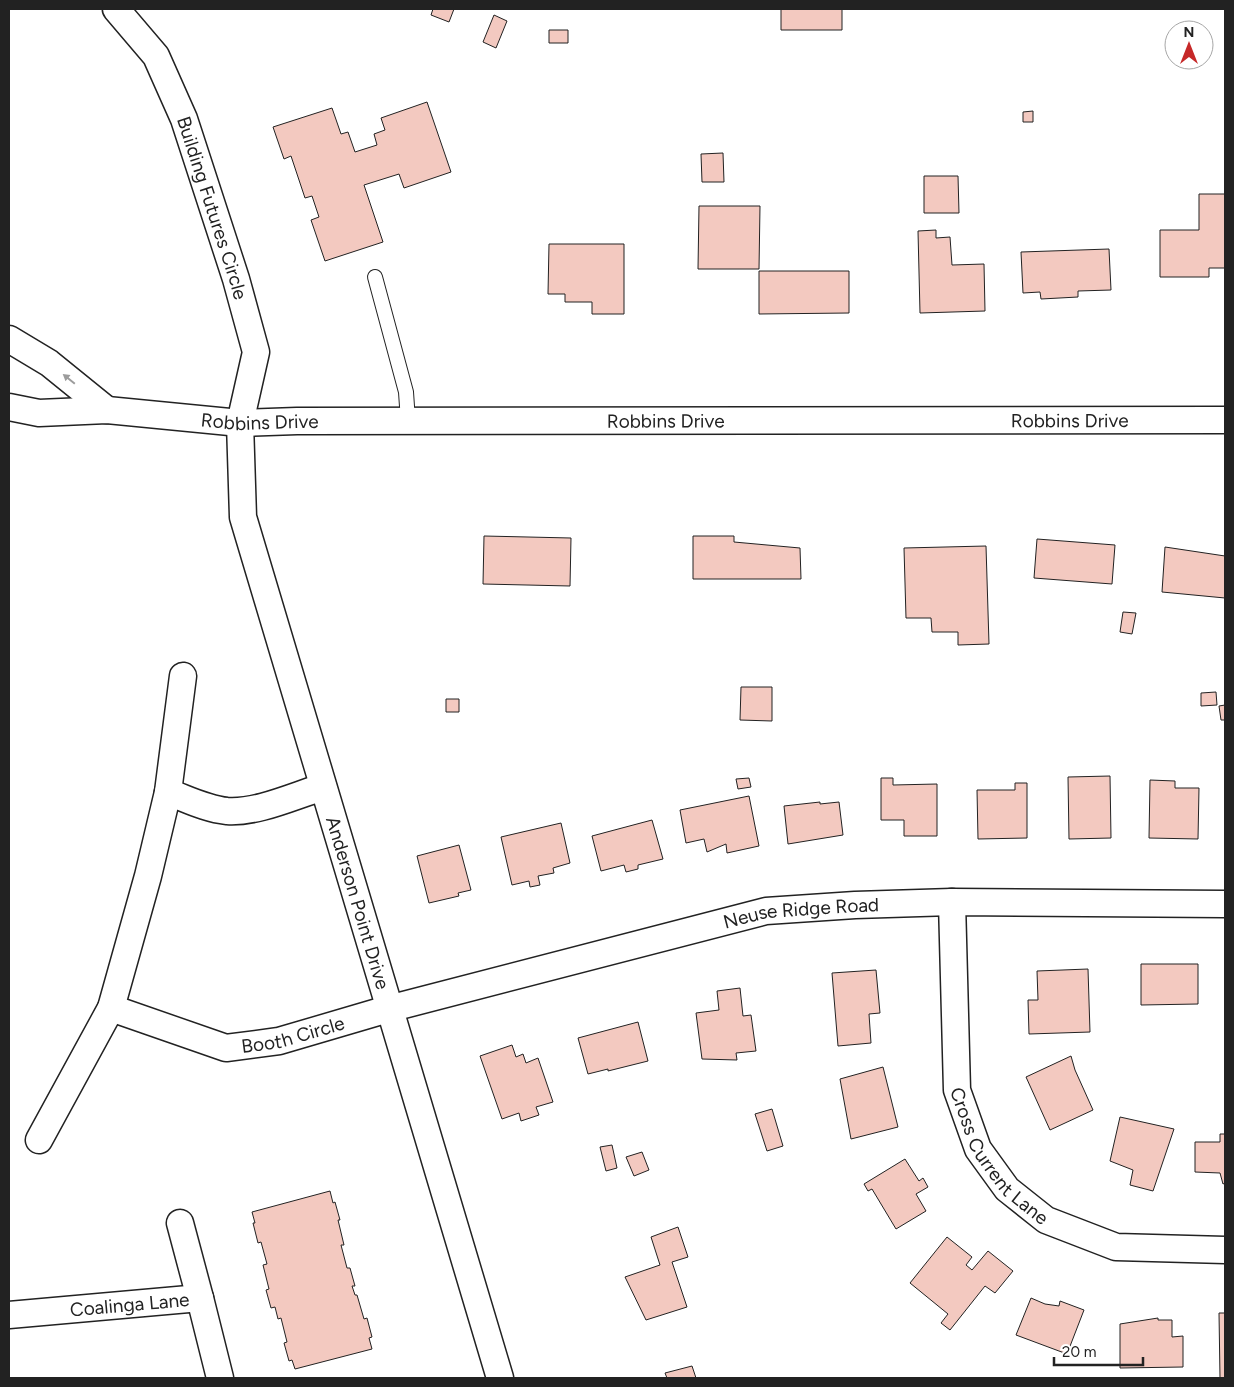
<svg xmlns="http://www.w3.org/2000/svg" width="1234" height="1387" viewBox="0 0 1234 1387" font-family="Figtree,sans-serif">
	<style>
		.building { fill: #f3c9c0; stroke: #222 }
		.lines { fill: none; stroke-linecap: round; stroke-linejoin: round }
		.service-casing { stroke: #222; stroke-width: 16 }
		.minor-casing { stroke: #222; stroke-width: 29 }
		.service { stroke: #fff; stroke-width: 14 }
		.minor { stroke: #fff; stroke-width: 26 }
		.oneway { fill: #9c9c9c }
		.labels { text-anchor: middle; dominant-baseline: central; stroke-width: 4; stroke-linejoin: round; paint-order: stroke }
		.street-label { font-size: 19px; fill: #222; stroke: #fff }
	</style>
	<rect width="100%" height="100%" fill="#fff"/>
	<path class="building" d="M433 9H454L449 22 431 15Z
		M781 9H842V30H781Z
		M494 15 507 21 496 48 483 42Z
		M549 30H568V43H549Z
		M427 102 451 172 404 188 399 174 364 185 383 242 325 261 311 220 319 217 312 196 305 198 291 156 284 159 273 127 332 108 341 134 348 132 355 152 377 145 374 134 385 130 381 118Z
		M1033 111V122H1023V112Z
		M723 153 724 182H702L701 154Z
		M924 176H958L959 213H924Z
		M1199 194H1225V268H1209V277H1160V230H1199Z
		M699 206H760L759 269H698Z
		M936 230V238L950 237 952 265 984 264 985 311 920 313 918 231Z
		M549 244H624V314H592V302H565V294H548Z
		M1109 249 1111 290 1078 291V297L1041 299 1040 292 1023 293 1021 252Z
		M759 271H849V313L759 314Z
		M484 536 571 538 570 586 483 584Z
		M693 536H734V542L800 548 801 579H693Z
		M1037 539 1115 545 1112 584 1034 578Z
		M986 546 989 644 958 645V632H932L931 618H906L904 548Z
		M1165 547 1225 556V598L1162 592Z
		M1123 612 1136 613 1132 634 1120 632Z
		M741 687H772V721L740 720Z
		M1216 692 1217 705 1201 706V693Z
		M446 699H459V712H446Z
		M1225 705V720H1221L1219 706Z
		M1110 776 1111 838 1069 839 1068 777Z
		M749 778 751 787 738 789 736 779Z
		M881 778H893V785L937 784V836H904V820H881Z
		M1150 780 1175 781V788H1199L1198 839 1149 838Z
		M1015 783H1027V838L978 839 977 790H1015Z
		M749 796 759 846 727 853 726 844 707 852 704 839 686 843 680 810Z
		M820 802V804L839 802 843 835 788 844 784 806Z
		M652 820 663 859 638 865V869L626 872 624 865 601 871 592 836Z
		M561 823 570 863 553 868 554 873 538 876 540 885 530 887 529 881 512 885 501 837Z
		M459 845 471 890 458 893 459 896 429 903 417 856Z
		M1141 964H1198V1004L1141 1005Z
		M1088 969 1090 1032 1029 1034 1028 1000H1038L1037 971Z
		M876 970 880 1013 869 1014 871 1043 838 1046 832 973Z
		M740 988 743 1016 751 1015 756 1051 736 1053 737 1060 702 1059 696 1013 719 1010 717 991Z
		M638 1022 648 1061 608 1071V1069L588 1074 578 1038Z
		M512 1045 516 1057 523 1054 526 1063 538 1058 553 1102 536 1107 539 1115 521 1121 519 1113 502 1119 480 1056Z
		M1071 1056 1075 1070 1093 1110 1050 1130 1026 1077Z
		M883 1067 898 1127 851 1139 840 1079Z
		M772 1109 783 1146 767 1151 755 1114Z
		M1120 1117 1174 1129 1153 1191 1130 1185 1133 1170 1110 1161Z
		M1220 1134H1225V1183L1223 1184 1220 1173 1195 1172V1142H1220Z
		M612 1145 617 1168 606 1171 600 1147Z
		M642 1152 649 1170 634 1176 626 1157Z
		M905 1159 919 1181 923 1178 928 1187 916 1194 926 1211 896 1229 872 1189 868 1191 864 1184Z
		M330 1191 333 1203 335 1202 340 1220H338L344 1245H341L347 1268H350L355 1286H352L355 1295H357L364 1319 367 1318 372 1337 369 1338 372 1349 295 1369 292 1360 289 1361 284 1343 287 1342 281 1318 278 1319 275 1307 271 1308 266 1290 269 1289 263 1265 267 1264 261 1242 258 1243 253 1223H255L252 1212Z
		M678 1227 688 1257 672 1262 687 1307 646 1320 625 1277 660 1265 651 1237Z
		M947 1237 972 1257 966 1265 972 1270 988 1251 1013 1271 995 1293 985 1286 950 1330 941 1323 948 1314 910 1283Z
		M1031 1298 1045 1304 1059 1306 1060 1301 1084 1310 1067 1354 1016 1335Z
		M1219 1313H1225V1378H1220Z
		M1158 1318V1320H1172V1337L1183 1336V1367L1120 1368V1324Z
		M692 1366 696 1378H667L665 1373Z"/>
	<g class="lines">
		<g class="service-casing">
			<path id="service" d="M375 277 406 392 408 421"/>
		</g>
		<g class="minor-casing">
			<g id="minor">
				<path id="s1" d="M116 9 156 56 184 119 236 279 256 352 240 423 243 517 500 1378"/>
				<path d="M9 339 49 363 107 410"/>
				<path id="s2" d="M9 407 39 413 107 410 240 423 297 421 1225 420"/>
				<path d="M168 792C187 799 206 809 227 811 258 813 293 796 323 787"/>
				<path id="s3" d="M952 902 957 1090 978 1149 1007 1189 1046 1220 1116 1247 1225 1250"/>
				<path id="s4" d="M111 1008 226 1048 279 1041 388 1009 766 911 855 905 952 902 1225 904"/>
				<path d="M39 1140 111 1008 148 876 168 792 183 676"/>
				<path d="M180 1223 200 1298"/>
				<path id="s5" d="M9 1315 200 1298 220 1378"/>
			</g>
		</g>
		<use href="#service" class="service"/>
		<use href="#minor" class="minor"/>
	</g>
	<defs><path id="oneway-solid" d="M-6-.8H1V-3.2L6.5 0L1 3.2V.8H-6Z" transform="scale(1.25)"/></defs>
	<use class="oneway" href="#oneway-solid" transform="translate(69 379) rotate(-141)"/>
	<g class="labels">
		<g class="street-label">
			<text stroke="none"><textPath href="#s1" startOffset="224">Building Futures Circle</textPath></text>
			<text stroke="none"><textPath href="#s2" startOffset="252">Robbins Drive</textPath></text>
			<text stroke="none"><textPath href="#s2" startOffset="1062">Robbins Drive</textPath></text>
			<text stroke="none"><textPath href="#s2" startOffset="658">Robbins Drive</textPath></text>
			<text stroke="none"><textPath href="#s1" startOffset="944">Anderson Point Drive</textPath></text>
			<text stroke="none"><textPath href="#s4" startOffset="714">Neuse Ridge Road</textPath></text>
			<text stroke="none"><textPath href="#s4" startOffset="190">Booth Circle</textPath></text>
			<text stroke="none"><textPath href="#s3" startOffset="268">Cross Current Lane</textPath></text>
			<text stroke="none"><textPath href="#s5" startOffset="121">Coalinga Lane</textPath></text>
		</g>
	</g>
	<rect width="1234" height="1387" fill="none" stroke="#222222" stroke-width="20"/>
	<g transform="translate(1189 45)"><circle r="24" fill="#ffffff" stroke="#a7a7a7"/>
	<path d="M0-4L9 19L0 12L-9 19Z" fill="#c62828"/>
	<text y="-8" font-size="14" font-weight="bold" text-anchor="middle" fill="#222222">N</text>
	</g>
	<path d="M1054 1357v8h89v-8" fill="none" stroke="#222222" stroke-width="2.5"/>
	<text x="1062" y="1357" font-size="15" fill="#222222" stroke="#ffffff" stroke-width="4" paint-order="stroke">20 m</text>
</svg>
